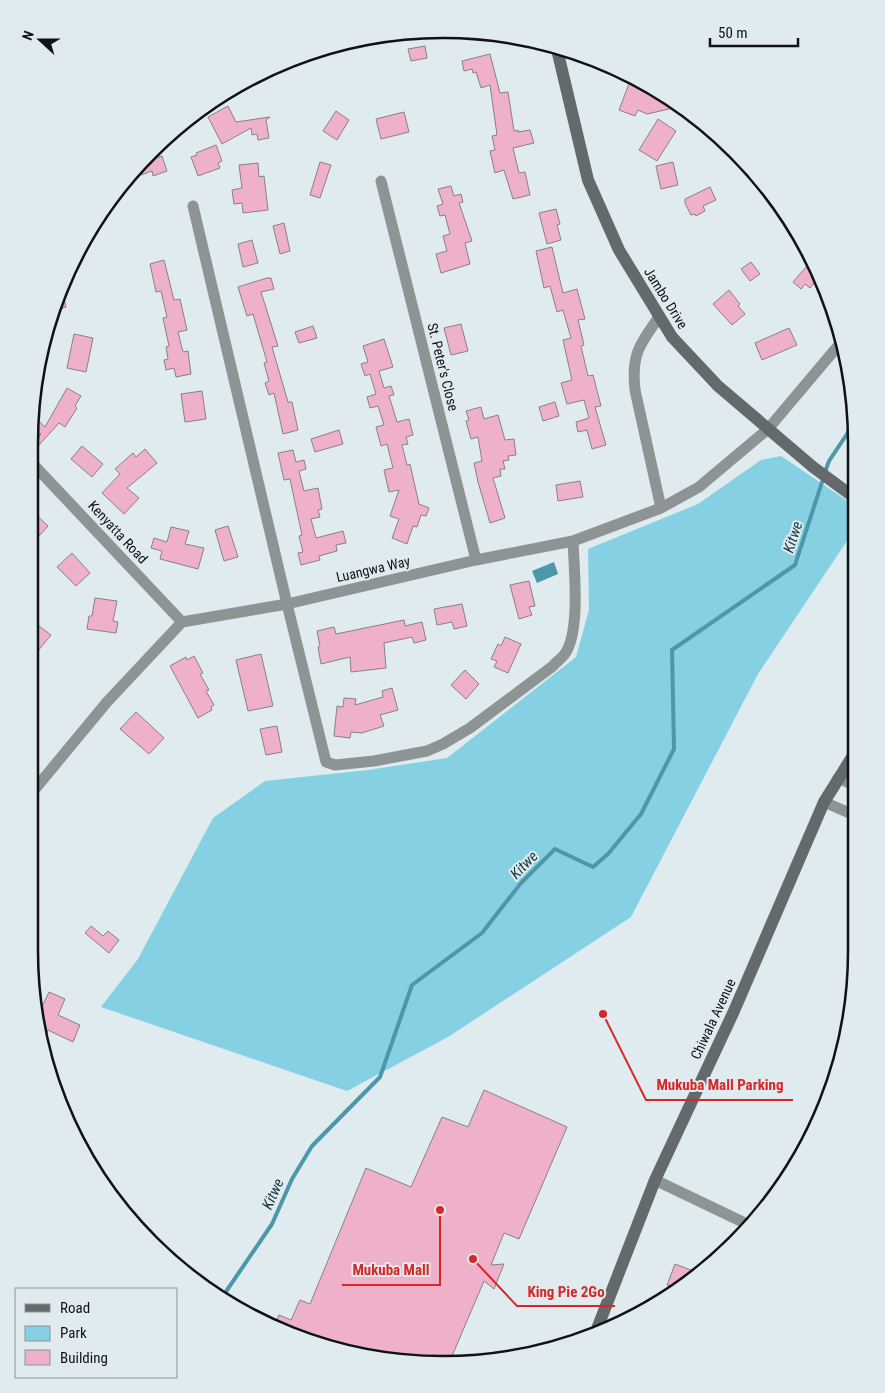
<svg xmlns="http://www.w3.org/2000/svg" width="885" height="1393" viewBox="0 0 885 1393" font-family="'Roboto Condensed',sans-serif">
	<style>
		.green { fill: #86d0e4 }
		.water { fill: #4d97aa }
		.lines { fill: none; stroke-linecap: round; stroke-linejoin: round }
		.stream { stroke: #4d97aa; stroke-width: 4 }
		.building { fill: #efb1c9; stroke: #8a8083 }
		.minor { stroke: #8e9394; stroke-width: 11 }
		.secondary { stroke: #646a6c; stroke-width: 12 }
		.labels { text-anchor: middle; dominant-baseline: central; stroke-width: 4; stroke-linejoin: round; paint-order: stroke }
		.street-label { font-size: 14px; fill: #0f1315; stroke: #dfebee }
		.water-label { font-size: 15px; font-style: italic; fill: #133740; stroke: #dfebee }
		.rim { fill: none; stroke: #0f1315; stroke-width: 2.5 }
		.leader { fill: none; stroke: #d62828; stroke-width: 2 }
		.callout-dot { fill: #d62828; stroke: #dfebee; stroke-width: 2 }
		.callout-label { font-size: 15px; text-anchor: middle; font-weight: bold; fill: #d62828; stroke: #dfebee; stroke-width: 4; stroke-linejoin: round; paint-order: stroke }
	</style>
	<rect width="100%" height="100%" fill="#dfebee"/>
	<path class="green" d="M781 456 855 506V529L758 674 631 917 448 1037 347 1091 101 1007 138 959 213 818 265 781 368 770 447 758 576 657 589 610 588 549 698 504 761 460Z"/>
	<path class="water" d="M554 562 558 574 537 583 532 571Z"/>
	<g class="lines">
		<path class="stream" d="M825 472 829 461 855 422
			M223 1296 272 1224 292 1179 312 1146 380 1077 412 985 482 933 521 883 555 849 593 867 608 854 641 814 674 749 672 650 795 565 823 479"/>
	</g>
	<path class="building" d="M425 46 427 58 411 61 408 49Z
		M490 54 500 93 508 92 514 131 518 130V132L530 130 534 143 513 148 519 173 525 172 530 195 513 199 504 170 495 173 490 151 495 150 492 136 497 135 490 85 481 88 476 72 473 73 472 69 464 71 462 61Z
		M632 76 654 89 682 106 647 114 638 110 635 116 619 110Z
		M228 106 236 122 270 117 266 120 269 138 258 140 257 134 252 135 251 128 222 144 208 117Z
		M336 111 349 120 337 140 323 131Z
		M404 112 409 132 381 139 376 119Z
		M658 119 676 131 657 161 639 150Z
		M216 145 222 161 218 163 220 168 198 176 191 157 197 155 196 153Z
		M151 152 153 159 162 156 167 171 153 176 152 171 141 175 137 166Z
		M320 162 331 165 320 198 310 195Z
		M673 162 678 185 661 189 656 166Z
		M258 163 259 177 264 176 268 210 243 213 242 203 234 204 232 190 242 188 239 165Z
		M451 186 454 196 461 194 463 202 459 203 472 241 465 243 470 264 441 273 436 254 447 251 443 236 450 234 445 215 440 216 437 206 443 204 438 189Z
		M710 187 716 200 703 206 705 211 696 216 695 214 691 215 685 203V199Z
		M556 209 560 224 557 225 561 240 547 244 539 213Z
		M284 223 290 251 280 254 273 226Z
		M252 240 258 263 243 267 238 244Z
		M552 247 563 293 577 289 585 319 578 320 584 345 581 346 588 376 593 375 601 406 595 407 606 445 592 449 587 430 578 432 576 422 589 418 584 400 567 404 561 383 572 380 563 340 571 338 563 310 557 312 550 286 544 288 536 251Z
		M813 259 820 276 810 288 805 284 801 289 793 282Z
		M164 260 174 300 180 299 187 330 178 332 183 352 188 351 191 374 176 377 174 368 166 370 164 360 168 359 166 347 169 346 163 318 167 317 161 291 156 292 150 264Z
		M751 262 760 274 750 281 741 269Z
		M267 278H271L274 289 261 292 278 346 272 347 288 402H292L298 430 283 434 274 393 269 395 265 383 269 381 264 363 267 362 253 314 247 316 238 287Z
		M60 284 66 307 53 311 55 304Z
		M729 290 740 304 738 306 745 314 732 325 713 304Z
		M461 324 468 351 451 355 444 328Z
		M313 326 317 338 299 343 295 332Z
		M789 328 797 345 762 360 755 343Z
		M74 334 93 338 86 372 67 368Z
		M384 339 393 367 379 371 384 388 391 386 394 395 389 396 397 422 409 419 413 435 406 437 408 444 402 445 407 465 410 464 419 504 429 508 426 516 421 515 417 527 413 526 407 544 392 538 399 519 390 516 399 490 389 492 384 470 393 468 387 444 381 446 376 427 384 425 378 406 370 408 367 397 376 394 370 374 365 376 361 364 368 362 363 346Z
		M67 388 81 396 75 406 77 408 65 427 59 423 39 445 36 443 41 433 32 443V414L45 427Z
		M202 391 206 419 185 422 181 394Z
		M555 402 559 416 543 421 539 407Z
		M481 407 484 419 498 415 505 440 514 439 516 455 508 456 509 460 503 461 505 469H500L501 476 493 478 505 518 490 523 478 482 474 463 482 461 478 437 471 439 466 421 469 420 466 411Z
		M339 430 343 444 315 452 311 439Z
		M82 446 103 464 92 477 71 459Z
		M145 449 157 463 127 488 139 498 124 514 102 493 120 474 115 469 133 453 136 457Z
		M293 450 296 462 304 460 306 469 299 471 304 491 318 488 322 509 318 510 320 517 311 519 316 538 343 531 346 543 336 545 337 551 319 556 320 560 301 565 298 553 303 552 299 536 302 535 290 479 284 480 278 453Z
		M580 481 583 497 558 501 556 485Z
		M32 511 48 526 31 545Z
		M228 526 238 557 224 561 215 530Z
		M171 527 189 531 185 544 204 548 198 569 160 559 162 551 151 548 154 538 167 542Z
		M72 553 90 573 76 586 57 567Z
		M529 581 535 606 529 607 532 615 519 619 510 585Z
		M95 598 117 601 113 621 118 622 116 633 87 629 89 616H92Z
		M462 604 467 626 454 629 452 622 437 625 434 609Z
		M31 620 51 635 37 652 31 647Z
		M404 620 405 626 422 622 426 640 414 643 412 637 384 643 386 668 351 672 350 657 321 664 318 647 320 646 317 631 334 627 336 634Z
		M505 637 521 644 508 673 494 667 497 661 491 659 498 644 501 646Z
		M261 654 273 706 248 711 236 660Z
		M194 656 203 673 200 674 209 690 206 691 214 705 211 707 212 710 198 718 170 666 186 657 187 660Z
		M465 670 479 684 466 699 451 685Z
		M392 688 398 710 380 715 384 726 362 733 351 732 350 738 334 736 337 706 343 707 344 698 356 699 355 705 383 697 382 691Z
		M136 712 164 738 149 754 120 729Z
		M277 726 282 752 266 755 260 729Z
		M91 926 103 936 108 931 119 940 109 953 85 933Z
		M49 992 65 999 58 1015 80 1025 73 1042 48 1030 44 1040 39 1013Z
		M484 1090 567 1127 519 1239 504 1233 491 1265 504 1264 494 1289 484 1281 449 1363 442 1364 309 1342 275 1324 279 1315 291 1320 300 1300 310 1304 366 1168 411 1187 442 1117 468 1127Z
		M675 1264 696 1272 678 1289 667 1285Z"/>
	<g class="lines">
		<path class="minor" d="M381 181 476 560
			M193 206 287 604 326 762 335 765 374 761 427 751 443 744 470 728 553 666C556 662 561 659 564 655 581 634 574 569 573 541
			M659 317C640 344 631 354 635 390L661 508
			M32 463 182 622
			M838 778 854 785
			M30 795 107 702 182 622 287 604 476 560 573 541 661 508 699 487 768 429 843 340
			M824 802 854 815
			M655 1180 747 1224"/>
		<path class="secondary" d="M556 45 588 180 619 250 672 337 718 386 813 467 855 498
			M597 1329 655 1180 734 1011 824 802 854 754"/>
	</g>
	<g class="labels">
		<g class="street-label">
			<text transform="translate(666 298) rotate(58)">Jambo Drive</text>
			<text transform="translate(443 367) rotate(76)">St. Peter's Close</text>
			<text transform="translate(118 532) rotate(47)">Kenyatta Road</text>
			<text transform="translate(373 569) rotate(-13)">Luangwa Way</text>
			<text transform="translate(713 1019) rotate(-65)">Chiwala Avenue</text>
		</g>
		<g class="water-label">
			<text transform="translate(793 537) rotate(-72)">Kitwe</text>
			<text transform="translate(524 865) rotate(-46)">Kitwe</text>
			<text transform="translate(273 1194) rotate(-66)">Kitwe</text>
		</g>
	</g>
	<path d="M0 0H885V1393H0ZM443 38H443A405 405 0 0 1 848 443V951A405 405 0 0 1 443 1356H443A405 405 0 0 1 38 951V443A405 405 0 0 1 443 38Z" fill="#dfebee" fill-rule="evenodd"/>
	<path class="rim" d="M443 38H443A405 405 0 0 1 848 443V951A405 405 0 0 1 443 1356H443A405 405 0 0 1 38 951V443A405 405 0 0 1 443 38Z"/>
	<path class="leader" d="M603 1014L646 1100H793M440 1210L440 1285H342M473 1259L517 1306H615"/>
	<g class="callout-dot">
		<circle cx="603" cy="1014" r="5"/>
		<circle cx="440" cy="1210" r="5"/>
		<circle cx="473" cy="1259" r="5"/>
	</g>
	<g class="callout-label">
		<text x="720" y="1090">Mukuba Mall Parking</text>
		<text x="391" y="1275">Mukuba Mall</text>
		<text x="566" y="1297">King Pie 2Go</text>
	</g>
	<rect x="15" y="1288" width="162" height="90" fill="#dfebee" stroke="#8c9597"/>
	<rect x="25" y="1304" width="25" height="8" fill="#646a6c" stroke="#8c9597"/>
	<text x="60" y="1313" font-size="15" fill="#0f1315">Road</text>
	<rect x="25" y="1326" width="25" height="15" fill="#86d0e4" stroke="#8c9597"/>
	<text x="60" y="1338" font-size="15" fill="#0f1315">Park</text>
	<rect x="25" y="1350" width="25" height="15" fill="#efb1c9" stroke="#8c9597"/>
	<text x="60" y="1363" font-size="15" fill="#0f1315">Building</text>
	<g transform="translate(40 40) rotate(291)" stroke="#dfebee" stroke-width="4" paint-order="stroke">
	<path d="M0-4L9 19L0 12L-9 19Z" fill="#0f1315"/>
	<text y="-8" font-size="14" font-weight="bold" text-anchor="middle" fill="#0f1315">N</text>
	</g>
	<path d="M710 38v8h88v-8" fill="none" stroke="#0f1315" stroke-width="2.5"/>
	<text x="718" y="38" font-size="15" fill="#0f1315" stroke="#dfebee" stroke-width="4" paint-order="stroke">50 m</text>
</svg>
